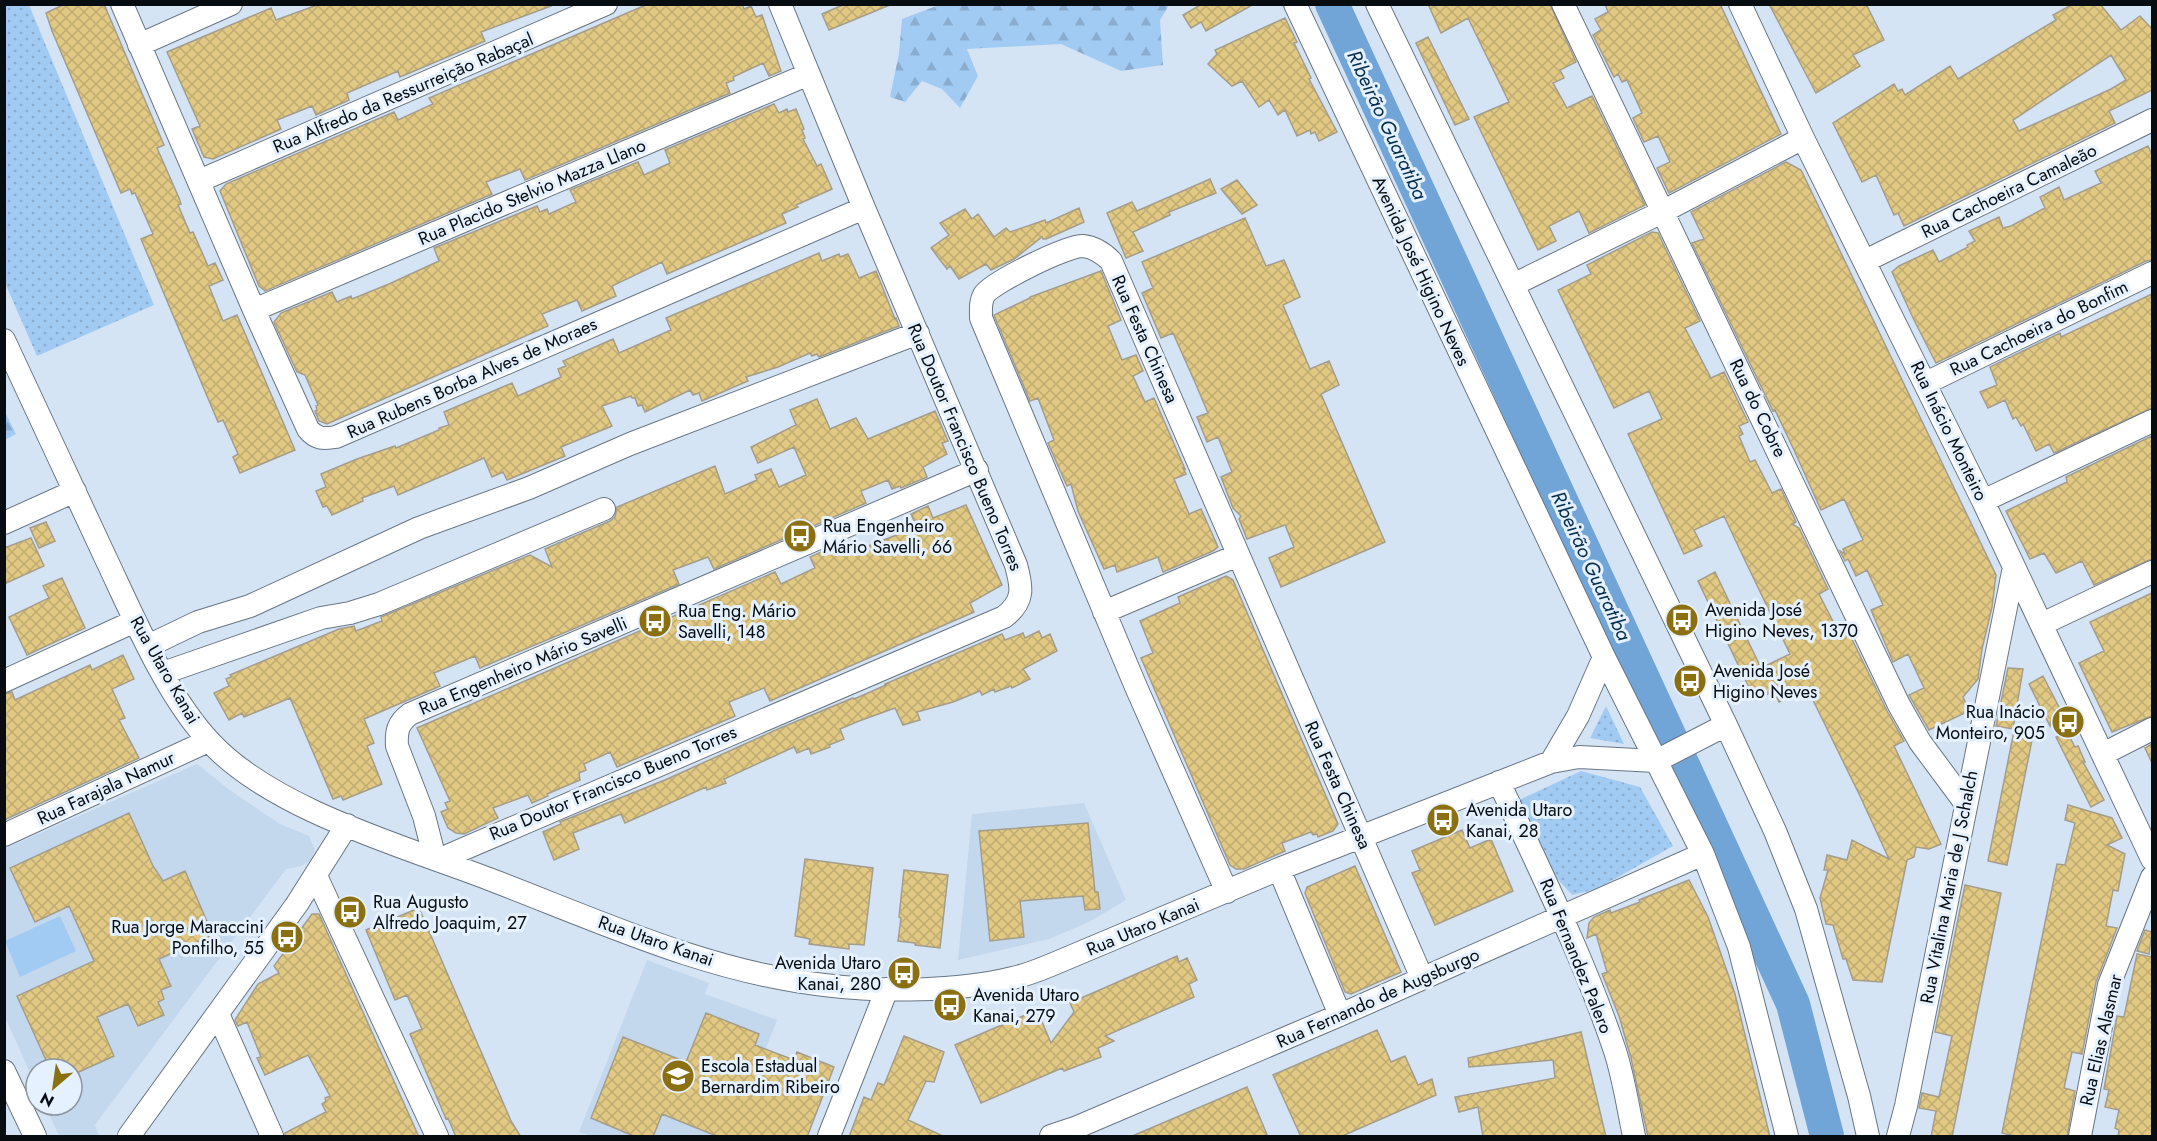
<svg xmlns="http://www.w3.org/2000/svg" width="2157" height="1141" viewBox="0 0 2157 1141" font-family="Jost,sans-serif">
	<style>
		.built { fill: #c3d8ed }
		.grass { fill: #a2cbf3 }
		.forest { fill: url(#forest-firs) }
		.park { fill: url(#park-dots) }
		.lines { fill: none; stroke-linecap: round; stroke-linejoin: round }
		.river { stroke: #72a5d7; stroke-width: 34 }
		.building { fill: url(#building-cross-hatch); stroke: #a49d8b; stroke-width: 1.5; fill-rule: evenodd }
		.minor-casing { stroke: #687684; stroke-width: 24 }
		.minor { stroke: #fff; stroke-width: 22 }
		.labels { text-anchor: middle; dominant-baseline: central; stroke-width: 6; stroke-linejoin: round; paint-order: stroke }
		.street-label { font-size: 18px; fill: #070c11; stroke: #e5f1fe }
		.poi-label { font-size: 18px; fill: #070c11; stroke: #e5f1fe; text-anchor: start }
		.water-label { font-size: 20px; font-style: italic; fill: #062f4f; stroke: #e5f1fe }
	</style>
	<defs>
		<pattern id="forest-firs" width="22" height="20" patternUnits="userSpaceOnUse" patternTransform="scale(1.5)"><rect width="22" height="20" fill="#a2cbf3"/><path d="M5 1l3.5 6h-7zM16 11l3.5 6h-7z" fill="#8aadcf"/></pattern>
		<pattern id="park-dots" width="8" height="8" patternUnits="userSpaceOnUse" patternTransform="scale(1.5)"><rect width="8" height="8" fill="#a2cbf3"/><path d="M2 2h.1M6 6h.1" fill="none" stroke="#8aadcf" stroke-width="1.8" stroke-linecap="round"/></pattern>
		<pattern id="building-cross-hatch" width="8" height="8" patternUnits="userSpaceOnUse" patternTransform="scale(1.5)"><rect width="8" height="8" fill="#e1c984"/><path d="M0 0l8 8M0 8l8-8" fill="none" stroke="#c0ab71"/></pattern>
	</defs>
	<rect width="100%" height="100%" fill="#d5e4f4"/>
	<path class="built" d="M197 764 231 791 280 824 309 836 315 850 312 859 307 863 298 867 286 869 95 1125 99 1136H59L45 1105H72V1069H36V1086L5 1017 4 849Z
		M1084 803 1126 900 1089 922 1049 939 958 960 972 814Z
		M647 960 709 983 705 994 777 1020 731 1136H591L579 1132Z"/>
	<path class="grass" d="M60 916 76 951 20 977 5 941Z"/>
	<path class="forest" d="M939 5H1169L1160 20 1163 65 1121 71 1061 44 967 49 978 76 960 108 942 89 922 81 905 102 890 97 899 53 902 19Z
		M4 410 16 434 5 440H4Z"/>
	<path class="park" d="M4 5H29L154 305 37 356 5 283Z
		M1606 706 1624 744 1590 738Z
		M1581 771 1640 787 1673 846 1597 889 1572 895 1542 862 1519 800Z"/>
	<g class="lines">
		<path class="river" d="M1332 4 1793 1004 1827 1136"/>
	</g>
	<path class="building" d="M65 4H104L164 145 157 148 179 198 181 204 178 205 190 233 193 232 208 266 215 263 223 280 209 286 223 321 237 315 295 450 240 473 233 457 238 454 223 420 218 422 141 239 153 234 135 193 132 194 130 189 121 193 52 31 46 13Z
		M320 4H550L551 6 481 32 485 41 400 77 398 71 347 93 349 100 316 115 312 106 277 120 281 129 213 159 204 157 192 129 200 126 167 52 271 8 276 20Z
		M648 4H742L744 9 751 6 756 17 762 15 781 71 769 76 763 63 733 77 734 80 726 83 730 93 525 180 520 169 486 182 492 194 265 291 259 286 220 191 226 184 394 112 398 120 433 104 429 98Z
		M845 4H889L890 5 829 30 822 14Z
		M1202 4H1254L1206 31 1201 22 1191 28 1183 15Z
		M1428 4H1550L1576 62 1560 70 1564 78 1553 83 1567 108 1592 96 1645 205 1589 233 1579 211 1549 226 1556 241 1538 250 1474 117 1509 102 1468 18 1441 33Z
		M1605 4H1720L1781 134 1669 193 1657 168 1670 162 1658 136 1644 142 1633 118 1642 113 1627 80 1622 82 1618 74 1614 77 1593 35 1601 30 1595 19 1608 12Z
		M1769 4H1866L1884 40 1853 55 1860 66 1816 93Z
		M2073 4H2100L2121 30 2140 16 2152 29V90L2109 111 2115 123 1904 226 1898 213 1894 215 1876 175 1862 182 1833 123 1894 84 1898 91 1902 89 1905 95 1950 66 1958 79 2056 20 2053 15ZM2111 55 2126 80 2111 89 2019 131 2013 120Z
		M1285 18 1297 42 1294 43 1311 78 1309 79 1337 132 1319 141 1315 132 1311 134 1310 130 1297 136 1285 110 1278 115 1269 100 1259 107 1242 81 1232 86 1208 64 1217 54 1215 50Z
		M1428 37 1469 119 1455 125 1416 43Z
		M774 104 779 113 787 109 788 112 796 109 804 129 802 130 805 138 803 139 817 166 821 164 832 189 796 205 798 207 782 214 786 223 667 274 662 262 612 286 616 296 582 311 577 300 542 314 548 326 327 424 319 421 315 411 317 410 316 406 318 405 305 375 297 372 274 322 281 313 332 292 337 302 351 296 352 299 389 284 439 261 434 248 537 206 540 212 547 209 549 214 576 202 570 190 638 162 644 175 670 163 665 150Z
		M2148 146 2152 155V260L2146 261 1936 363 1913 318 1892 272 1899 266 1933 250 1939 262 1968 247 1967 245 1975 241 1969 231 1999 217 2003 228 2011 226 2045 208 2040 197 2059 187 2064 200 2101 183 2095 171Z
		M1786 162 1801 170 1996 575 1992 607 1982 649 1978 679 1963 697 1969 711 1929 730 1909 695 1924 688 1908 654 1893 662 1871 610 1883 605 1867 570 1856 576 1848 559 1845 561 1840 551 1845 554 1843 549 1863 540 1844 499 1821 510 1794 450 1775 410 1773 411 1692 243 1704 239 1691 212Z
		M1210 179 1216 193 1169 212 1170 215 1133 232 1143 251 1126 258 1107 213 1132 202 1137 211Z
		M1237 180 1257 205 1242 214 1221 189Z
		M1079 208 1084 222 1046 239H1043L1042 237 1014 259 991 270 986 264 959 279 950 266 947 269 931 248 949 235 940 223 965 209 972 219 978 214 994 237 1006 228 1010 232 1045 220 1046 223Z
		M1245 218 1266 266 1284 260 1300 297 1283 305 1310 369 1329 361 1339 385 1321 394 1385 542 1281 587 1269 558 1294 547 1285 525 1247 539 1239 519 1241 516 1233 508 1221 477 1232 472 1218 437 1207 442 1197 417 1208 413 1194 380 1173 333 1161 338 1142 293 1153 288 1142 262Z
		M1652 232 1658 233 1700 321 1685 328 1711 378 1724 372 1748 422 1739 426 1743 434 1739 436 1750 462 1755 460 1772 493 1781 489 1796 522 1792 524 1799 528 1828 589 1819 594 1840 635 1848 631 1887 711 1904 741 1894 746 1941 844 1929 849 1916 847 1914 857 1907 860 1882 982 1853 980 1846 959H1843L1833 925 1826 924 1820 898 1828 870H1824L1827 855 1847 860 1852 840 1889 859 1860 796 1808 690 1779 702 1774 691 1755 700 1698 581 1715 572 1761 668 1790 654 1740 550 1724 516 1694 530 1702 546 1684 554 1628 434 1662 419 1649 391 1614 408 1558 290 1591 274 1587 265Z
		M819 253 822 261 839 254 840 257 848 254 859 278 876 271 895 319 896 318 899 326 819 357 817 354 812 356 810 353 778 367 746 377 748 381 702 401 699 393 693 395 690 390 645 412 642 405 638 406 635 398H632L631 396 602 406 612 426 561 447 565 456 507 480 503 472 492 477 484 458 398 495 394 486 362 498 363 501 332 515 327 506 323 507 316 491 326 487 321 474 357 459 395 446 396 448 439 430V428L449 425 444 412 512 383 518 396 561 377 558 369 566 366 563 361 613 339 619 353 671 330 666 318Z
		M1101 271 1121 320 1108 326 1122 360 1136 355 1143 371 1133 376 1145 402 1154 398 1185 469 1183 468 1186 474 1174 479 1189 514 1201 509 1218 547 1213 551 1163 572 1158 557 1117 572 1115 565 1104 569 1078 511 1071 484 1067 486 1048 443 1054 440 1038 398 1030 401 994 315 1030 298V297Z
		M2152 294V408L2054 453 2049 444 2036 451 2023 424 2021 426 2016 417 2013 419 2005 400 1988 408 1980 392 1997 385 1990 367 2060 333 2061 337Z
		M817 399 830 429 856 418 868 439 935 411 948 441 942 443 947 454 923 467 927 477 901 488 900 486 892 489 888 480 861 491 866 503 714 569 708 557 673 570 679 584 573 629 480 668 475 656 434 673 440 686 364 719 374 743 367 746 382 784 343 800 341 796 333 799 290 698 244 717 242 713 229 720 214 693 229 686 226 679 231 677 230 675 339 629 354 626 356 631 382 621 381 617 530 555 552 567 545 549 610 521 615 517 617 507 715 466 725 494 757 480 755 475 771 469 779 487 806 475 794 447 758 463 751 447 796 425 790 410Z
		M2152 436V559L2094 585 2082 561 2056 573 2044 553 2030 559 2006 511 2067 482 2066 477Z
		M966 505 1002 585 970 603 974 612 770 701 764 688 729 702 735 716 617 767 610 752 584 764 586 770 579 773 580 780 547 794 548 796 532 803 528 795 493 808 498 818 464 834 456 833 448 828 441 812 448 809 445 803 450 801 417 728 775 572 781 584 815 568 810 557 843 542 848 554 917 527 911 514 928 506 933 518Z
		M46 522 55 541 39 548 30 528Z
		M31 538 44 566 4 584V548Z
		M1226 576 1233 580 1338 824 1333 831 1318 837 1317 834 1313 835 1311 832 1282 843 1285 851 1244 869H1236L1230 865 1141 658 1153 653 1140 621 1180 603 1178 597Z
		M62 578 85 628 27 655 9 617 49 598 43 586Z
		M2152 593V716L2112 732 2079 663 2104 651 2090 622Z
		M1039 631 1042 638 1050 634 1057 651 1023 669 1030 679 1012 688 1011 686 995 692 994 689 982 695 980 691 953 702 917 712 920 720 903 725 895 708 859 721 840 729 844 739 829 745 830 747 811 754 809 748 797 753 794 747 724 779 726 783 707 790 706 787 625 823 621 814 573 833 579 849 554 860 543 832 561 824 560 822 665 780 778 729 853 698 854 699 868 693 886 685 885 684 1002 634 1005 640 1023 633 1025 638Z
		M123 655 134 679 112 689 125 718 119 720 139 758 4 820V694L12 692 15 700 90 665 92 670Z
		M2008 668 2023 669 2013 729 1996 726Z
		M2043 676 2063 715 2051 721 2050 726 2029 684Z
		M2014 731 2033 735 2007 865 1988 861Z
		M2067 732 2075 747 2078 746 2085 762H2083L2104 800 2091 807 2056 737Z
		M2152 744V763L2145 748Z
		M2068 805 2112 818 2122 838 2107 845 2125 854 2118 891 2113 890 2106 926 2117 928 2096 982 2082 1054 2072 1052 2064 1088 2075 1091 2067 1137H2019L2002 1133 2057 864 2065 865 2075 823 2065 820Z
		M129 813 153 866 163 881 185 871 213 935 159 959 171 986 161 990 164 999 158 1002 164 1015 138 1026 128 1004 97 1017 114 1056 72 1075V1069H50L17 996 94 961 69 906 35 922 10 868Z
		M1088 823 1095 892H1098L1100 909 1085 910 1083 896 1020 901 1024 937 990 941 979 831Z
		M1462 830 1470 848 1491 839 1513 891 1435 925 1412 873 1420 870 1412 851Z
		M805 859 873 868 864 945 849 944V949L809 944 810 939 795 936Z
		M1355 866 1401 972 1351 994 1345 992 1305 893 1307 887Z
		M904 870 948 875 940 948 915 945V943L898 941 901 918 899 917Z
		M1689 880 1708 917 1735 994 1770 1137H1648L1631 1058 1619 1016 1602 974 1607 972 1596 934 1587 938 1589 923 1594 917 1610 910 1611 913 1640 902 1639 900Z
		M1965 885 2001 893 1952 1137H1931L1936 1111 1919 1108 1922 1093 1939 1097 1952 1036 1935 1032Z
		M419 908 511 1121 521 1137H456L448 1118 446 1119 410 1034 422 1029 407 995 395 1000 366 930Z
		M312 914H319L419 1137H285V1133L326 1112 322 1104 326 1101 325 1098 330 1096 308 1055 265 1075 257 1058 261 1057 247 1022 238 1026 235 1020 258 984 279 973 274 966Z
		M2145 930 2152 932 2149 954 2137 951Z
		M2137 954 2152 957V1137H2118L2119 1130 2115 1128 2119 1110 2105 1107 2109 1090 2104 1089 2117 1016 2124 1017Z
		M1177 956 1179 962 1187 958 1197 980 1189 984 1194 997 1105 1036 1114 1041 1098 1048 1101 1057 1064 1071 1062 1068 981 1103 955 1045 1037 1010 1051 1043 1074 1012 1070 1003Z
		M706 1013 759 1034 755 1045 794 1060 797 1052 834 1067 807 1137H719L662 1114 653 1137H636L591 1118 623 1037 686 1062Z
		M1377 1030 1391 1062 1405 1056 1418 1085 1432 1079 1436 1095 1340 1137H1301L1273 1075Z
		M1581 1032 1606 1137H1483L1478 1107 1459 1112 1455 1097 1555 1078 1553 1060 1469 1067 1468 1058Z
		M904 1036 944 1052 934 1082 926 1081 908 1120 945 1137H849L864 1097 871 1100 878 1083 884 1085Z
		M1247 1087 1268 1137H1130Z"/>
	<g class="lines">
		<g class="minor-casing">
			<path id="minor" d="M122 4 254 310 308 429C316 439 323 439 336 437L864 208
				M1295 4 1604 657 1703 854 1739 947 1787 1136
				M1377 4 1726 725 1775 831 1806 909 1859 1096 1868 1136
				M1563 4 1899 705 1920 742 1966 804
				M1740 4 1803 138 1983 501 2152 859
				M139 45 231 4
				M199 181 606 4
				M1865 261 2152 120
				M1513 285 1662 212 1803 138
				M254 310 809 74
				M4 340C38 414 73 487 107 561 134 618 167 697 211 743 274 810 403 846 489 879 597 920 707 972 824 985 881 992 957 992 1013 978 1026 975 1039 970 1051 965L1279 869 1551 762 1579 757 1656 761 1726 725
				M1926 383 2152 273
				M1983 501 2152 421
				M4 523 75 491
				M1104 612 1238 555
				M2042 624 2152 572
				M148 646 198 622 250 606 419 528 529 488 630 444 918 333
				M163 673 321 618 350 613 379 604 604 509
				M4 681 135 621
				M2103 754 2152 729
				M1551 762 1578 716 1604 657
				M1499 782C1540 871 1584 958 1615 1051 1624 1079 1628 1108 1634 1136
				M4 835 208 741
				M435 859 424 816 397 746C396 731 398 723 410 714L977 470
				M438 860 1004 617C1025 601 1022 587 1016 565L864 208 780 4
				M1279 869 1340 1015
				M316 876 437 1136
				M1227 892 1136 687 981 318C981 310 980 302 984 295 991 283 1068 245 1083 246 1094 247 1103 253 1111 261L1422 978
				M218 1014 272 1136
				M4 1071 35 1136
				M129 1136 297 904 347 825
				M829 1136 887 989
				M1051 1136 1075 1128 1340 1015 1703 854
				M1898 1136 1906 1106 2014 567
				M2080 1136 2109 985 2152 877"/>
		</g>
		<use href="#minor" class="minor"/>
	</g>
	<defs>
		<g id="bus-disc" transform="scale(1.725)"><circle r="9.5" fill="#8b7012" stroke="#e5f1fe"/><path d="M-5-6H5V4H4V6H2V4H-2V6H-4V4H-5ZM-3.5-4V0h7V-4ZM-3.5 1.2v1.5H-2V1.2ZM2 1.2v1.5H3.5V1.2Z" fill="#fff"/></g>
		<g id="school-disc" transform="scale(1.725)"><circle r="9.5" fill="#8b7012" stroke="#e5f1fe"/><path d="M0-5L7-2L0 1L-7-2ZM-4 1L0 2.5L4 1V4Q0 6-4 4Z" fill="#fff"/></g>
	</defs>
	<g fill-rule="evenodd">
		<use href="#bus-disc" x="800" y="536"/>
		<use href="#bus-disc" x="1682" y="620"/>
		<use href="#bus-disc" x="655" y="621"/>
		<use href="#bus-disc" x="1690" y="681"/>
		<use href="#bus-disc" x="2068" y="722"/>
		<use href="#bus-disc" x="1443" y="820"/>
		<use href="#bus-disc" x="350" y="912"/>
		<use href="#bus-disc" x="287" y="937"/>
		<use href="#bus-disc" x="904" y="973"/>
		<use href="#bus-disc" x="950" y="1005"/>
		<use href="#school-disc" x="678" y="1076"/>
	</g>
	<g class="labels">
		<g class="street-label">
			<text transform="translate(403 93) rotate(-23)">Rua Alfredo da Ressurreição Rabaçal</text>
			<text transform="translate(2009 191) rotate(-26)">Rua Cachoeira Camaleão</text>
			<text transform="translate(532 192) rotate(-23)">Rua Placido Stelvio Mazza Llano</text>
			<text transform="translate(1421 271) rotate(65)">Avenida José Higino Neves</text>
			<text transform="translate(2039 328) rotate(-26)">Rua Cachoeira do Bonfim</text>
			<text transform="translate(1145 339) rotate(66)">Rua Festa Chinesa</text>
			<text transform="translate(472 378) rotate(-24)">Rua Rubens Borba Alves de Moraes</text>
			<text transform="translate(1758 408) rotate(64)">Rua do Cobre</text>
			<text transform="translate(1949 431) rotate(64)">Rua Inácio Monteiro</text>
			<text transform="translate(965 447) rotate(67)">Rua Doutor Francisco Bueno Torres</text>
			<text transform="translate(523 666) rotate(-23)">Rua Engenheiro Mário Savelli</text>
			<text transform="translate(165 670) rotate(60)">Rua Utaro Kanai</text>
			<text transform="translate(613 783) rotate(-23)">Rua Doutor Francisco Bueno Torres</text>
			<text transform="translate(1338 785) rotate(66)">Rua Festa Chinesa</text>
			<text transform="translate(106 788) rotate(-25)">Rua Farajala Namur</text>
			<text transform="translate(1949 887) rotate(-79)">Rua Vitalina Maria de J Schalch</text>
			<text transform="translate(1143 927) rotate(-23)">Rua Utaro Kanai</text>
			<text transform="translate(656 941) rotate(19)">Rua Utaro Kanai</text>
			<text transform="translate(1576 956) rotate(68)">Rua Fernandez Palero</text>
			<text transform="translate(1378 998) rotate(-24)">Rua Fernando de Augsburgo</text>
			<text transform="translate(2101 1040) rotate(-77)">Rua Elias Alasmar</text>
		</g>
		<g class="poi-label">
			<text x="823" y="526">Rua Engenheiro<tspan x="823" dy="21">Mário Savelli, 66</tspan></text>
			<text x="1705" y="610">Avenida José<tspan x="1705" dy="21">Higino Neves, 1370</tspan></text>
			<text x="678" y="611">Rua Eng. Mário<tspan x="678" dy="21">Savelli, 148</tspan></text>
			<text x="1713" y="671">Avenida José<tspan x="1713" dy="21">Higino Neves</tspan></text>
			<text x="2045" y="712" text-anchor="end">Rua Inácio<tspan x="2045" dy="21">Monteiro, 905</tspan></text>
			<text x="1466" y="810">Avenida Utaro<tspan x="1466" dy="21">Kanai, 28</tspan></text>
			<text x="373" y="902">Rua Augusto<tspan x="373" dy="21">Alfredo Joaquim, 27</tspan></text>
			<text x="264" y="927" text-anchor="end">Rua Jorge Maraccini<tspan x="264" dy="21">Ponfilho, 55</tspan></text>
			<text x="881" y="963" text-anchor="end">Avenida Utaro<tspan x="881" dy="21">Kanai, 280</tspan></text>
			<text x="973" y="995">Avenida Utaro<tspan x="973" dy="21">Kanai, 279</tspan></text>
			<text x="701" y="1066">Escola Estadual<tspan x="701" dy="21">Bernardim Ribeiro</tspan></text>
		</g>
		<g class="water-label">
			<text transform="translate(1387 125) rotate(65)">Ribeirão Guaratiba</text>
			<text transform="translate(1591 566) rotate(65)">Ribeirão Guaratiba</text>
		</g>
	</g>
	<rect width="2157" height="1141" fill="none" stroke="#070c11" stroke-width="12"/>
	<g transform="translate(54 1087) rotate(209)"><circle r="28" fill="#e5f1fe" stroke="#8c959f" stroke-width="1.5"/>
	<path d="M0-4.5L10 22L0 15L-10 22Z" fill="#8b7012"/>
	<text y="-9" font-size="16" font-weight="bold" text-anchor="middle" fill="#070c11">N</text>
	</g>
</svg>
